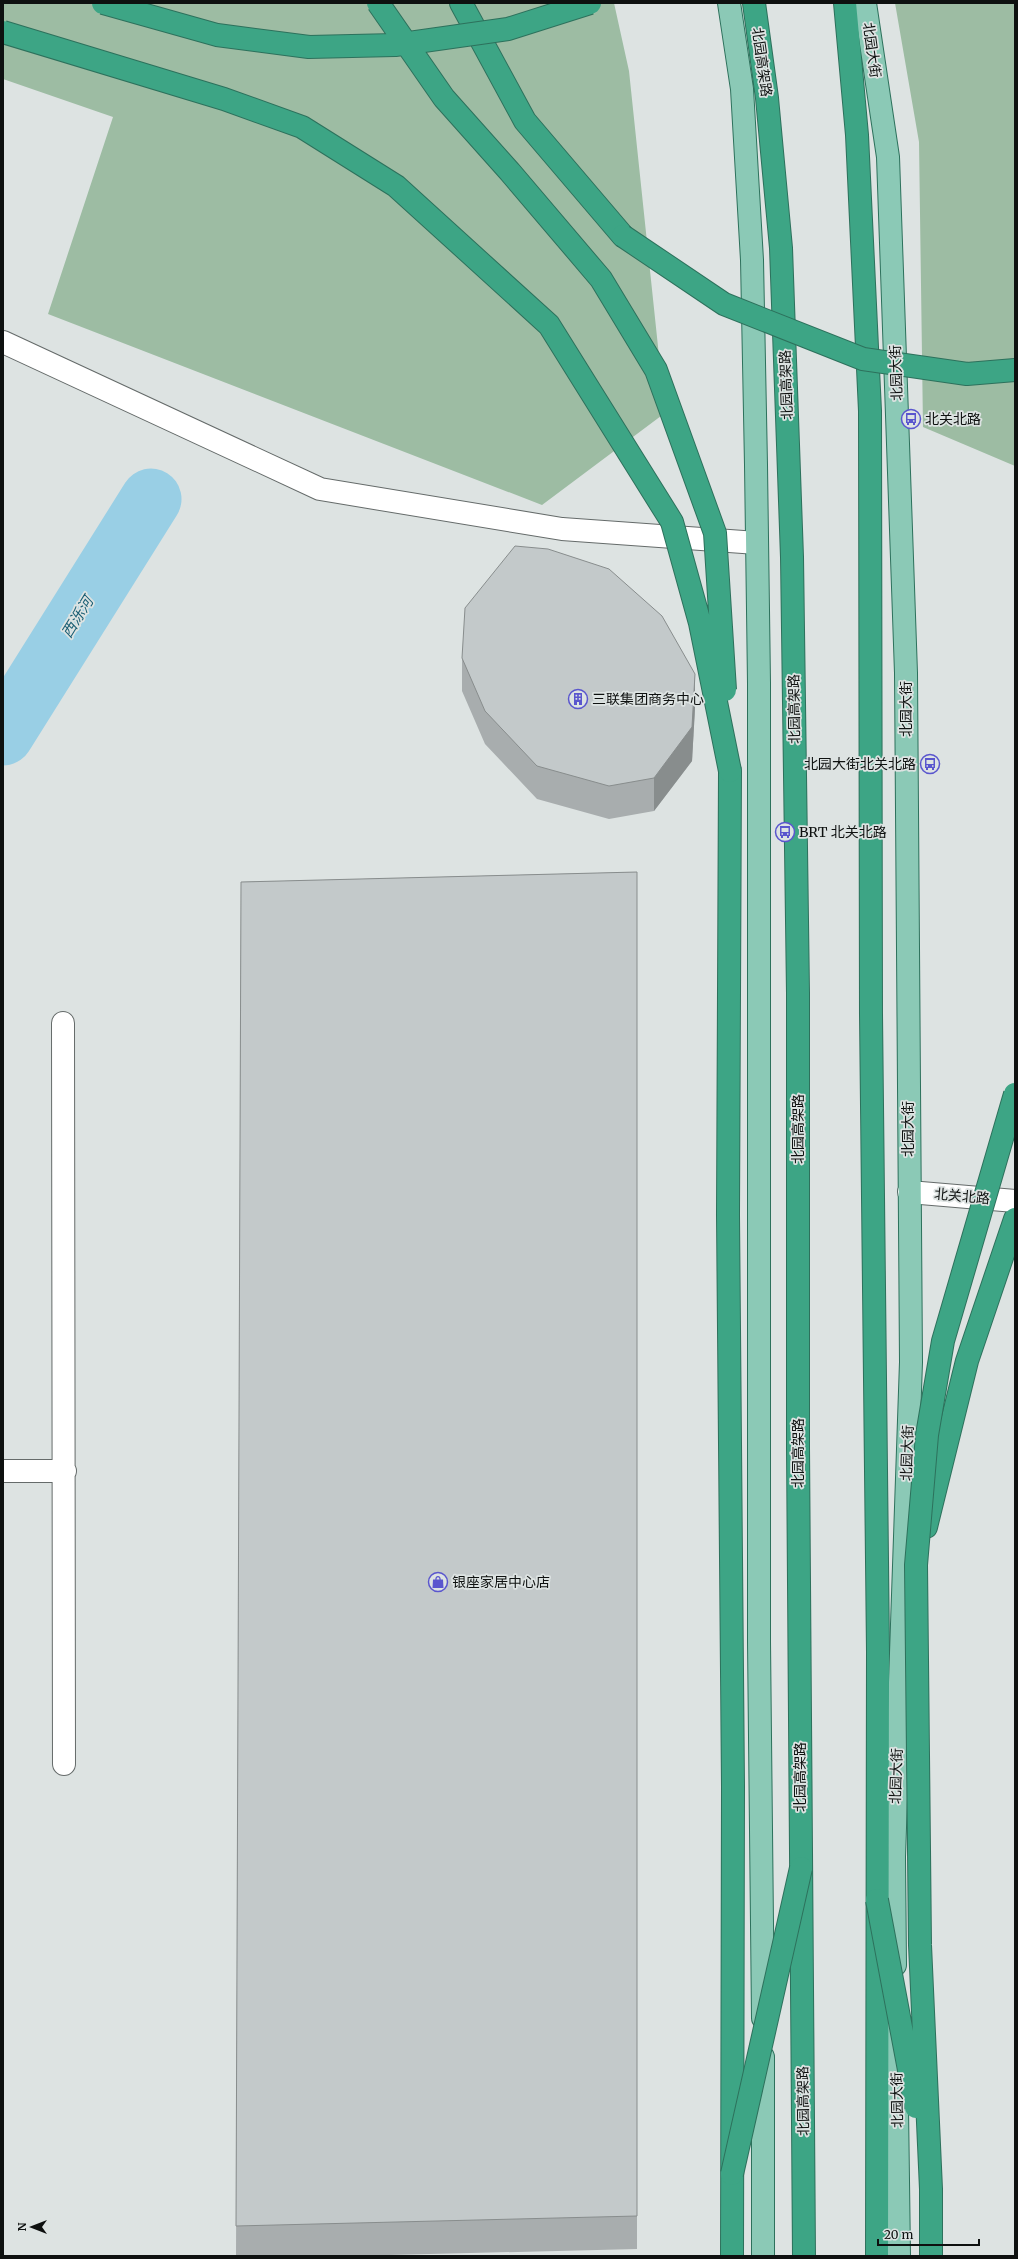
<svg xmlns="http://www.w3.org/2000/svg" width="1018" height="2259" viewBox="0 0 1018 2259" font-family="Merriweather,'Noto Sans SC',serif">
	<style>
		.green { fill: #9dbca3 }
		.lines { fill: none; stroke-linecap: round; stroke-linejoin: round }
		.river { stroke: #99cfe5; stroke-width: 61 }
		.minor-casing { stroke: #656b6a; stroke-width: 24 }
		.major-casing { stroke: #2d715c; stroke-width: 24 }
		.highway-casing { stroke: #2d715c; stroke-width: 24 }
		.minor { stroke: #fff; stroke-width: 22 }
		.major { stroke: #8bc9b6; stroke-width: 22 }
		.highway { stroke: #3da585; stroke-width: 22 }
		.highway-bridge-casing { stroke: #2d715c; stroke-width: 24; stroke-linecap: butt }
		.highway-bridge { stroke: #3da585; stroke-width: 22 }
		.wall { fill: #a8adae }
		.shaded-wall { fill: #888d8d }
		.building { fill: #c3c9ca; stroke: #888d8d }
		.labels { text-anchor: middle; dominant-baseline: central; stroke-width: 3.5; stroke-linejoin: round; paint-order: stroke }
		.street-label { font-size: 14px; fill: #0e1110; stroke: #dde3e2 }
		.poi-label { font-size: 14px; fill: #0e1110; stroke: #dde3e2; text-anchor: start }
		.water-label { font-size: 15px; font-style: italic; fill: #195e74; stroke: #dde3e2 }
	</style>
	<rect width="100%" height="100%" fill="#dde3e2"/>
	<path class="green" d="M3 3H614L629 71 665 413 542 505 48 314 113 117 3 79Z
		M895 3H1015V466L923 427 919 142Z"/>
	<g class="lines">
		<path class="river" d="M3 735 151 499"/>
		<g class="minor-casing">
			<path id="minor" d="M3 342 320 489 562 529 757 543
				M63 1023 64 1764
				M909 1192 1015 1201
				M3 1471H65"/>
		</g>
		<g class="major-casing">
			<path id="major" d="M729 3 742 89 752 260 756 465 759 683V1642L763 2018
				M865 3 888 157 906 673 911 1362 894 1857 895 1965
				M896 2031 899 2256
				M763 2057V2256"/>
		</g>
		<g class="highway-casing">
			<path id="highway" d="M461 3 525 121 623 236
				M754 3 767 98 781 248 792 557 798 993V1448L804 2256
				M845 3 857 135 870 411 871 1014 878 1652 877 2256
				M730 771 728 1215 733 1786 732 2256
				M926 1527 967 1361 1015 1219"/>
		</g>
		<use href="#minor" class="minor"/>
		<use href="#major" class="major"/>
		<use href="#highway" class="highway"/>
		<g class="highway-bridge-casing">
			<path id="highway-bridge" d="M103 3 217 35 309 47 395 45 508 29 590 3
				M378 3 444 98 510 172 601 279 656 370 715 533 725 690
				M3 32 224 99 302 127 396 186 549 325 672 522 700 623 730 771
				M623 236 724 304 863 359 967 374 1015 370
				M877 1900 916 2107
				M732 2174 801 1868
				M931 2256V2189L920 1945 916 1565 927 1435 943 1341 1015 1094"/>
		</g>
		<use href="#highway-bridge" class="highway-bridge"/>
	</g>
	<path class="wall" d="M462 658 695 708 692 761 654 811 609 819 537 799 485 744 462 691Z
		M637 872V2249L349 2256H236L241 882Z"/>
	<path class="shaded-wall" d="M695 674V708L692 761 654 811V778Z"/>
	<path class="building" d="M515 546 548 549 609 569 662 616 695 674 692 727 654 778 609 786 537 766 485 711 462 658 465 608Z
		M637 872V2216L236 2226 241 882Z"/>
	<defs>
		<g id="bus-ring" transform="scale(1)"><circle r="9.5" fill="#dde3e2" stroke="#5a56ce" stroke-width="1.5"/><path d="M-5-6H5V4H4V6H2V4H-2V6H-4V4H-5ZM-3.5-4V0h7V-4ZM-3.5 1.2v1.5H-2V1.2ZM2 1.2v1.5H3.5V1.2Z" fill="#5a56ce"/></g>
		<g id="building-ring" transform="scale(1)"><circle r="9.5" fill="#dde3e2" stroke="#5a56ce" stroke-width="1.5"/><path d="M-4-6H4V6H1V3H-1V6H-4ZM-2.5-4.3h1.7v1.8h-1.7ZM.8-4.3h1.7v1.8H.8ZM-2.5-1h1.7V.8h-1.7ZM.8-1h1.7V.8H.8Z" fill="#5a56ce"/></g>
		<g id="shop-ring" transform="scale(1)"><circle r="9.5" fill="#dde3e2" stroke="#5a56ce" stroke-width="1.5"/><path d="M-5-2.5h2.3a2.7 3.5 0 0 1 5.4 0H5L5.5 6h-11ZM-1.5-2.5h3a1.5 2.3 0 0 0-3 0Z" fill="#5a56ce"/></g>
	</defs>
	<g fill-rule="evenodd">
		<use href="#bus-ring" x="911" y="419"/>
		<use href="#building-ring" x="578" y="699"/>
		<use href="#bus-ring" x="930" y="764"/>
		<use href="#bus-ring" x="785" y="832"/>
		<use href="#shop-ring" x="438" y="1582"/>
	</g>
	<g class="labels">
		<g class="street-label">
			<text transform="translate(872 50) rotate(82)">北园大街</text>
			<text transform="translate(762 62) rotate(82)">北园高架路</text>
			<text transform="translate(896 373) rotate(-92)">北园大街</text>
			<text transform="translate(786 385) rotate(-92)">北园高架路</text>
			<text transform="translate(794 709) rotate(-91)">北园高架路</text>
			<text transform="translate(906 709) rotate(-90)">北园大街</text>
			<text transform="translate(798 1129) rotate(-90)">北园高架路</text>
			<text transform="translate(908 1129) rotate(-90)">北园大街</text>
			<text transform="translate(962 1196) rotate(5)">北关北路</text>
			<text transform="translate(798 1453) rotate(-90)">北园高架路</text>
			<text transform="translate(907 1453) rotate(-88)">北园大街</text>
			<text transform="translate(896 1776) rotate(-88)">北园大街</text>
			<text transform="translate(800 1777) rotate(-90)">北园高架路</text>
			<text transform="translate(897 2100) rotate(-91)">北园大街</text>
			<text transform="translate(803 2101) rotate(-91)">北园高架路</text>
		</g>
		<g class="poi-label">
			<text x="925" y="419">北关北路</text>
			<text x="592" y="699">三联集团商务中心</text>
			<text x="916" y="764" text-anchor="end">北园大街北关北路</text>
			<text x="799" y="832">BRT 北关北路</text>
			<text x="452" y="1582">银座家居中心店</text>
		</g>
		<g class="water-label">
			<text transform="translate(77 617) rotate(-58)">西泺河</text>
		</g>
	</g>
	<rect width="1018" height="2259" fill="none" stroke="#0e1110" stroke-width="8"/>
	<g transform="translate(32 2227) rotate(270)" stroke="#dde3e2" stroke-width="3" paint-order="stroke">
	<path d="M0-3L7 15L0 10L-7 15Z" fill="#0e1110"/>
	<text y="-6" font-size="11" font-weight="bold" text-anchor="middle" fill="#0e1110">N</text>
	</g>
	<path d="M878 2239v6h101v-6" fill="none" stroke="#0e1110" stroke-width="2"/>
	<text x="884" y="2239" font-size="12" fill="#0e1110" stroke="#dde3e2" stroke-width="3" paint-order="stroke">20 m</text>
</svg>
